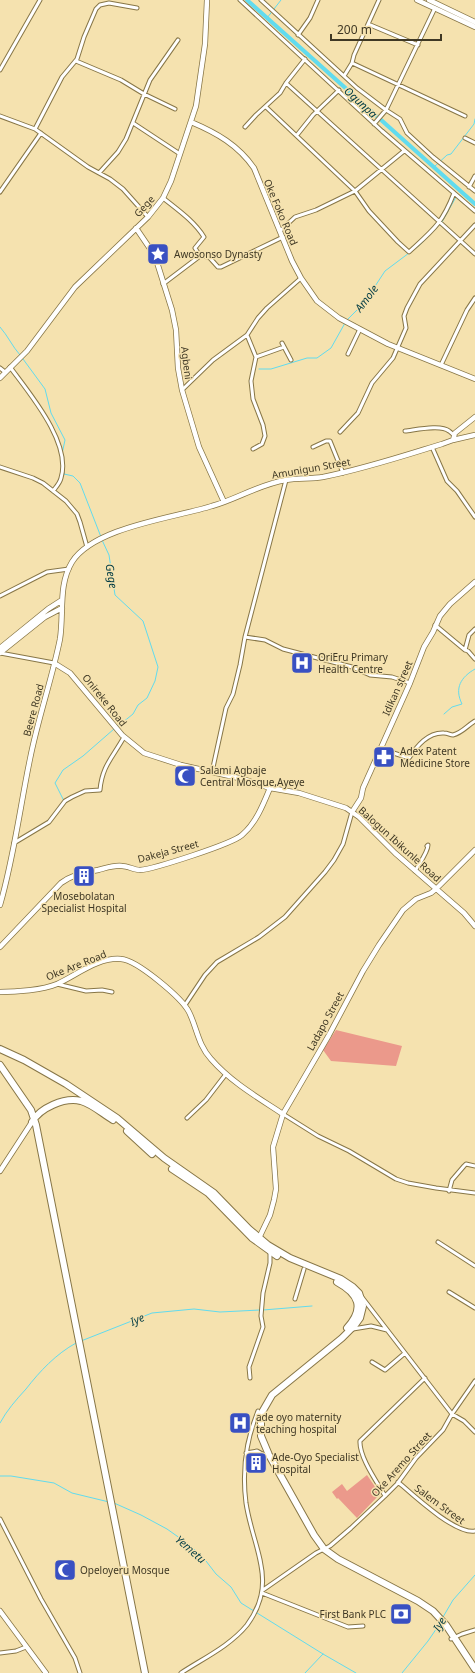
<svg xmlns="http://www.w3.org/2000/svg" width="475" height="1673" viewBox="0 0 475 1673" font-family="'Noto Sans',sans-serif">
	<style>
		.green { fill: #eb998b }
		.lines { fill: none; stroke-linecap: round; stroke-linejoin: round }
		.stream { stroke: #61dbee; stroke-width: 1 }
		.canal { stroke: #61dbee; stroke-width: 4 }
		.street-casing { stroke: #877647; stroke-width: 5 }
		.secondary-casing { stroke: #877647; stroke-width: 6 }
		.highway-casing { stroke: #877647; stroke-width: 8 }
		.street { stroke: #fff; stroke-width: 3 }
		.secondary { stroke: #fff; stroke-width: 4.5 }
		.highway { stroke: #fff; stroke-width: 6 }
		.labels { text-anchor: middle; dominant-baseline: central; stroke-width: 3; stroke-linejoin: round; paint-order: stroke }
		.street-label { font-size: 10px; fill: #3f3824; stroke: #f5e2af }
		.poi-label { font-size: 10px; fill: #3f3824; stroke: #f5e2af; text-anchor: start }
		.water-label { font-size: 11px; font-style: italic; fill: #003b43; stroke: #f5e2af }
	</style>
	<rect width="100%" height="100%" fill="#f5e2af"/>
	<path class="green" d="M336 1030 402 1046 396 1066 331 1061 323 1050Z
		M367 1475 380 1494 357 1518 338 1498 337 1499 332 1492 342 1484 347 1491Z"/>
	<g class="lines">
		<path class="stream" d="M267 18 281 0
			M434 167 447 155 451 154 474 124 475 119
			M442 222 456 197
			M415 249 424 241 440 224
			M347 320 364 303 385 271 409 253
			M0 327C8 336 12 346 20 355
			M23 359 45 389 51 413 65 440 62 454
			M259 369H271L307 358H317L331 348 345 323
			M63 469 64 474 73 476 80 483 101 537
			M102 540 109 555 115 595 143 621 158 667 155 681 147 698 138 705 133 714 117 727
			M444 714 452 707 462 704C454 688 461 677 475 669
			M64 801 55 783 63 770 83 756 114 729
			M263 1310 312 1306
			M81 1341 152 1313 194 1309 220 1312 260 1310
			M0 1423C7 1410 16 1400 26 1389 40 1371 56 1354 76 1343
			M0 1476H11L54 1483 72 1493 109 1502
			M114 1503 141 1515 167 1529 191 1546 206 1561 216 1574 231 1587 241 1603 323 1654 356 1673
			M443 1617 453 1600 475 1575
			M305 1673 323 1654
			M402 1673 428 1641 441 1622"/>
		<path class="canal" d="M247 0 475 204"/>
		<g class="street-casing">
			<path id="street" d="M240 0 382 131 475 211
				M261 0 357 88 386 110 400 119 407 133 433 157 475 191
				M379 0 354 55 352 63 465 116
				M368 24 418 45
				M298 35 310 18 318 0
				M76 61 121 80 144 94 175 109
				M0 70 40 0
				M344 76 352 63
				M286 83 475 254
				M266 107 355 191 369 211 398 242 409 252C433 230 442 224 454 193
				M0 116 35 129 88 167 110 179 123 189 148 217
				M133 123 180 154
				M374 124 386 110 435 8
				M245 127 256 115 280 93 286 83 305 59
				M35 129 62 77 77 59 84 37 96 9 100 5 109 3 137 8
				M297 135 313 115 339 90
				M465 138 475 143
				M99 173 118 152 126 139 150 80 178 40
				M469 187 475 176
				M0 192 41 133
				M163 198C178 210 194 221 204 237L195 248 200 256 209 257 218 267H221L283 237
				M280 231 295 217 316 210 355 191 404 151
				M163 284 200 256
				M247 335 256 357 251 381 253 399 263 425 265 436 262 444 253 449
				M282 343 291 360
				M348 354 360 329
				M256 357 284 347
				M441 365 467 310 475 298
				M10 367C29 393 72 443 61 478 60 483 56 487 53 491
				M0 368 5 372
				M182 390 213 360 247 335 258 318 267 308 301 278
				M405 431C415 430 441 424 449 431 451 432 452 434 454 435
				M340 432 358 413 372 383 393 358 406 328 404 316 407 308 420 284 475 225
				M313 447 326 441H330L343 473
				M432 447 447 481 457 491 475 517
				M0 467 33 478 43 483 66 501 77 514 80 522 87 547
				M0 596 47 572 69 569
				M435 625 465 650 468 651 475 659
				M245 637 265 640 283 649 352 667 370 675 392 677 410 683
				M465 650 469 635 475 629
				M0 653 54 663
				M381 749 409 758C417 746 428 732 444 733 448 733 450 735 453 735 462 733 468 725 475 721
				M212 772 226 708 233 694 240 665 245 637 286 480
				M14 843 49 822 65 801 72 797 85 791 100 790C102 766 113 757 124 737
				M415 871C419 864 428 852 428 845L427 846
				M57 984 86 991 102 990 112 992
				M185 1005 205 975 217 962 259 937 285 917 325 872 334 860 343 844 352 812
				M283 1114 318 1136 349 1151 396 1179 408 1183 436 1188 475 1193
				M187 1118 206 1100 226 1074
				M449 1191 452 1180 464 1166 466 1164 475 1166
				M438 1242 475 1266
				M449 1292 475 1308
				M361 1296 452 1414 464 1421 475 1432
				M295 1299 304 1269
				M353 1329 371 1326 387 1330
				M372 1362 385 1370 405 1353
				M250 1378 249 1367 263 1327 261 1316 263 1293 270 1263V1252
				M246 1453 257 1451 266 1456
				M398 1482C413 1495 456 1535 475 1531
				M385 1496C377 1482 359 1457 360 1441L425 1378
				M0 1519 41 1599 75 1658 80 1673
				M263 1590 316 1553 330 1546 351 1528 385 1496 397 1484 416 1458 443 1430 452 1414 475 1381
				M262 1593 348 1627 363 1626
				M451 1639 462 1634 475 1630
				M0 1653 16 1651 26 1647
				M181 1673C202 1659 230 1646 247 1625 279 1582 253 1549 246 1503 242 1472 246 1440 258 1411"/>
		</g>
		<g class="secondary-casing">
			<path id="secondary" d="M417 0 475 27
				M429 0 475 22
				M191 122C217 133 238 145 254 168L292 261 301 278 317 301 339 318 388 344 475 379
				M136 228 155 256 172 310 176 330 178 368 182 390 199 447 224 502
				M0 378 27 351 75 287 148 217 163 198 171 181 196 106 205 44 207 0
				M453 440 455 433 475 417
				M0 648 48 609 62 600
				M0 653 45 617 62 608
				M54 663 70 673 122 735 144 753 181 765 243 779 270 788 299 793 346 808 359 817 395 853 464 913 475 926
				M352 812 361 798 363 788 410 683 424 647 433 632 440 616 450 604 475 582
				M0 905C14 857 20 807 30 759 38 718 52 679 60 639 64 613 58 585 72 562 94 527 174 518 212 506 237 499 260 484 286 480 298 478 311 479 323 477 364 469 403 456 442 444L453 440 475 435
				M0 947 61 883C73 874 84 873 98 870 106 868 114 865 122 866 128 866 134 870 140 870 154 869 232 844 242 835 256 823 263 805 270 788
				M0 992C16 992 43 990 57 984 77 975 98 957 121 959 137 960 182 998 189 1012 197 1028 198 1045 211 1059 231 1082 257 1097 283 1114
				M0 1171 32 1122
				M259 1238 270 1215 274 1200 276 1189 273 1147 283 1114 329 1035 363 971 379 945 403 910 416 899 431 893 436 889 475 850
				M0 1611 46 1673"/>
		</g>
		<g class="highway-casing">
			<path id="highway" d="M0 1049 24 1060 66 1084 117 1118 164 1158 214 1193 249 1229 268 1245 290 1258 341 1279 353 1287 359 1293 363 1306 360 1318 355 1325 342 1338 272 1395 261 1414V1436L269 1455 314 1535 324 1549 338 1559 418 1601 433 1611 446 1625 475 1669
				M0 1065 31 1110 36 1125 145 1673
				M32 1122C40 1108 64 1097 81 1101 92 1104 103 1114 113 1120
				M127 1131 152 1154
				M172 1169 208 1193 252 1238 277 1256
				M337 1282C359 1294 365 1308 347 1328"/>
		</g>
		<use href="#street" class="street"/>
		<use href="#secondary" class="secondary"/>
		<use href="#highway" class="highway"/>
	</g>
	<defs>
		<g id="sight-square" transform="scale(1.15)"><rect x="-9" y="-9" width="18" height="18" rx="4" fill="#3950c2" stroke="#f5e2af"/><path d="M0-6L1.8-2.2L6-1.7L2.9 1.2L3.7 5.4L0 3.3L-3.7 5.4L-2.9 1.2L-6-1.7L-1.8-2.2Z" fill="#fff"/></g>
		<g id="hospital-square" transform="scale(1.15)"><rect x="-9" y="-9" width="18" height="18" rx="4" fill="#3950c2" stroke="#f5e2af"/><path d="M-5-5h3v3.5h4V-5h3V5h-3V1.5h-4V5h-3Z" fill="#fff"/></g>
		<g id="pharmacy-square" transform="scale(1.15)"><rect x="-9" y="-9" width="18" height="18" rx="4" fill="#3950c2" stroke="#f5e2af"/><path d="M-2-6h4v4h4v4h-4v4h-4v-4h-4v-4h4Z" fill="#fff"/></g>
		<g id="mosque-square" transform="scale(1.15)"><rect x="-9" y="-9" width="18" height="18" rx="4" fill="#3950c2" stroke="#f5e2af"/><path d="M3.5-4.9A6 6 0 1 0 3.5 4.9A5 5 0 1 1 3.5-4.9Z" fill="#fff"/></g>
		<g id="building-square" transform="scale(1.15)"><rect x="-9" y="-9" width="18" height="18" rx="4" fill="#3950c2" stroke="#f5e2af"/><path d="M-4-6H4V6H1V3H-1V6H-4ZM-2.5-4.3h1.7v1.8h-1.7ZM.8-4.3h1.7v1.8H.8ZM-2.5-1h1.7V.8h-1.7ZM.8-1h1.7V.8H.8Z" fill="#fff"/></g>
		<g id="bank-square" transform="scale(1.15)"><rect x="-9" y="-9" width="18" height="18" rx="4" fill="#3950c2" stroke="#f5e2af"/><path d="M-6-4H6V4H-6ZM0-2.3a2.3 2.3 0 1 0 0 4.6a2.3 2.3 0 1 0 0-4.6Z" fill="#fff"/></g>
	</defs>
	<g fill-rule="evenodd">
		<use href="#sight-square" x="158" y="254"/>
		<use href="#hospital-square" x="302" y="663"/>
		<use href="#pharmacy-square" x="384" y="757"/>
		<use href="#mosque-square" x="185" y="776"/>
		<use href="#building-square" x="84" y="876"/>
		<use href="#hospital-square" x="240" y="1423"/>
		<use href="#building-square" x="256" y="1463"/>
		<use href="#mosque-square" x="65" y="1570"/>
		<use href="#bank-square" x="401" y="1614"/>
	</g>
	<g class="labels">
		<g class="street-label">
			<text transform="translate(144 206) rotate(-48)">Gege</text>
			<text transform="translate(281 212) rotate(67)">Oke Foko Road</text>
			<text transform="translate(187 363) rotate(83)">Agbeni</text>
			<text transform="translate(311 468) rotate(-10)">Amunigun Street</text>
			<text transform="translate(397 688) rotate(-66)">Idikan street</text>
			<text transform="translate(105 700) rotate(51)">Onireke Road</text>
			<text transform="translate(33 710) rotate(-75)">Beere Road</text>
			<text transform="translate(400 844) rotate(42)">Balogun Ibikunle Road</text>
			<text transform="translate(168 851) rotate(-15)">Dakeja Street</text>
			<text transform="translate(76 965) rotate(-22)">Oke Are Road</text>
			<text transform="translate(325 1021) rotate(-61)">Ladapo Street</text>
			<text transform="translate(401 1464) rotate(-48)">Oke Aremo Street</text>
			<text transform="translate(440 1504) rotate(36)">Salem Street</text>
		</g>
		<g class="poi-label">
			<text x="174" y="254">Awosonso Dynasty</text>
			<text x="318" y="657">OriEru Primary<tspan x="318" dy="12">Health Centre</tspan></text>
			<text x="400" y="751">Adex Patent<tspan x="400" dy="12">Medicine Store</tspan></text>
			<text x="200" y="770">Salami Agbaje<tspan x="200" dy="12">Central Mosque,Ayeye</tspan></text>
			<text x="84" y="896" text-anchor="middle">Mosebolatan<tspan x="84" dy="12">Specialist Hospital</tspan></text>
			<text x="256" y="1417">ade oyo maternity<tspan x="256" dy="12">teaching hospital</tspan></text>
			<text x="272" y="1457">Ade-Oyo Specialist<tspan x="272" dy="12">Hospital</tspan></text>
			<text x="80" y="1570">Opeloyeru Mosque</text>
			<text x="386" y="1614" text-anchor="end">First Bank PLC</text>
		</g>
		<g class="water-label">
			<text transform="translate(361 102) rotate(42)">Ogunpa</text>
			<text transform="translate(366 298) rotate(-53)">Amole</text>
			<text transform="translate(112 576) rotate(81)">Gege</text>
			<text transform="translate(137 1319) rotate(-23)">Iye</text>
			<text transform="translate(191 1549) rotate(41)">Yemetu</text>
			<text transform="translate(439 1624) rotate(-59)">Iye</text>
		</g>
	</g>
	<path d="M331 34v6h110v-6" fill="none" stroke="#3f3824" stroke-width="2"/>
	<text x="337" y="34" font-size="12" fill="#3f3824" stroke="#f5e2af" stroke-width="3" paint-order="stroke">200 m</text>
</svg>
